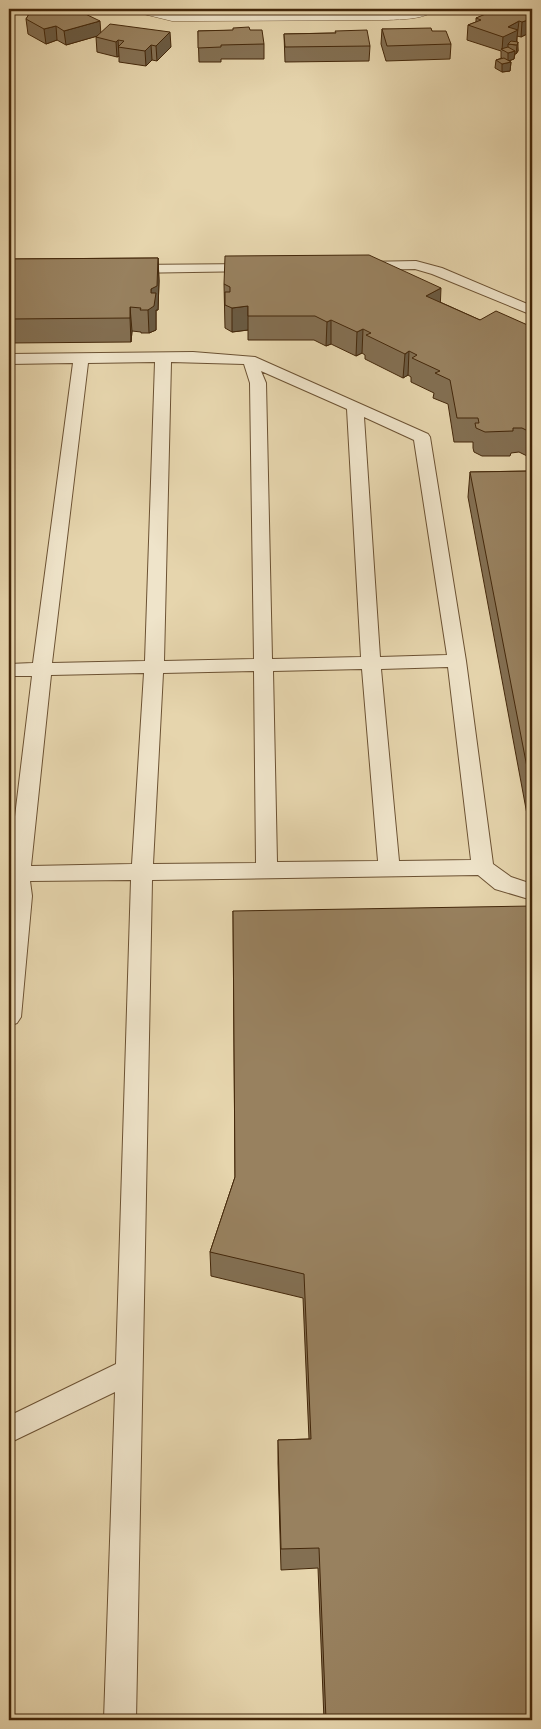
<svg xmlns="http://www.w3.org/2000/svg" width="541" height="1729" viewBox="0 0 541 1729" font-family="'IM FELL French Canon',serif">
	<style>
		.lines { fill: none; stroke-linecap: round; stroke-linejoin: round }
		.lane-casing { stroke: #6c5233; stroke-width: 2 }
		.street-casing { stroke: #6c5233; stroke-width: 1 }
		.lane { fill: #efe4ca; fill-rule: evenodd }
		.street { fill: #efe4ca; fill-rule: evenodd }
		.wall { fill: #836f52; stroke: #43270a }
		.shaded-wall { fill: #6a5a42; stroke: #43270a }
		.building { fill: #98815f; stroke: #43270a }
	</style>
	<rect width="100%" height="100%" fill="#e6d5ad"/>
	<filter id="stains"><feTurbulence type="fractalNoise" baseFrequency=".004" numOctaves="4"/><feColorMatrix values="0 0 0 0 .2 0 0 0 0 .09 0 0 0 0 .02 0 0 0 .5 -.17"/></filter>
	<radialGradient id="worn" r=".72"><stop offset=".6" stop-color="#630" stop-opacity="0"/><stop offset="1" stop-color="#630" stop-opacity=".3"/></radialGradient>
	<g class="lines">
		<g class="lane-casing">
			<path id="lane" d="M346 9H356L359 16 357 18H349Z
				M416 261 442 268 532 306V315L432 274 415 269 364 270 359 269 357 266 359 263 364 262Z
				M254 264 259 265 261 268 259 271 129 273 124 272 122 269 124 266 129 265Z
				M193 352 255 357 428 434 430 437 466 661 493 864 511 877 532 884V900L495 889 478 875 152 880 136 1720H104L115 1392 9 1443V1416L116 1364 131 880 30 881 32 896 21 1017 17 1023 9 1026V866L32 676H9V664L33 663 73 363 9 364V354ZM155 362 145 661 52 663 88 363ZM171 362 244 364 250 383 254 659 164 661ZM261 371 347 409 361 657 272 659 266 383ZM364 417 414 440 447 655 380 657ZM448 667 471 860 399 861 381 669ZM362 669 378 861 277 862 273 671ZM254 671 256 863 153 864 163 673ZM144 673 132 864 31 866 51 675Z"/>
		</g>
		<g class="street-casing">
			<path id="street" d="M133 9H156L172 13 388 12 435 9C426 20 401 19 388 20L195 21H172L135 12Z"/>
		</g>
		<use href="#lane" class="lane"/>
		<use href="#street" class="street"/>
	</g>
	<path class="wall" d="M21 9H78L80 10V12L101 33 171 47 157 61 152 60 146 66 119 62V56L117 57 97 52 96 37 97 36 66 45 57 40 46 44 28 34 26 19 29 14H22Z
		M506 9H532V36L527 34 521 37 517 36V42L518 51 516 54H515L514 59 509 61 511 62 510 71 502 72 495 68 496 60 502 58H501V51L467 40 468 25 476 22V18L500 11Z
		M382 29 432 31 451 44 450 59 386 61 381 44Z
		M250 30 264 44V59H221V62H199L198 31Z
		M335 33 370 46 369 61 285 62 284 34Z
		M158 258 159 281 158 310H156V330L149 333H141V332L132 331 131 342 9 343V259Z
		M224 284 440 302 480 320 532 327V456H527L519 452 511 453 510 456H482L474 452 473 448V442H454L448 404 433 398 434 393 411 382V377L408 375 403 378 365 359V355L362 353 356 356 331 344 326 346 314 340H248V330L232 332 225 328Z
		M532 471V825H529L468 497 470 472Z
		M233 911 532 1720H324L318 1568 281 1570 278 1463V1440L309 1439 303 1298 211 1276 210 1252 235 1177Z"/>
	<path class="shaded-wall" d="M528 20 527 34 521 37 522 22Z
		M100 21 101 35 66 45 64 31Z
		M519 21 516 45 508 44V49L502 50 503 37 508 27Z
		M56 26 57 40 46 44 44 29Z
		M170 32 171 47 157 61 156 46Z
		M118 40 119 56 117 57 116 42Z
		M518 42V51L516 54 517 45Z
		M151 45 152 60 146 66 145 51Z
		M515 51 514 59 508 61V53Z
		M511 62 510 71 502 72V64Z
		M158 258 159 281 158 310H156V330L149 333 148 310 151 289Z
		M441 288 440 311 426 296Z
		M248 306V330L232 332V308Z
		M130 307 132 331 131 342 130 318Z
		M331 320V344L326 346 327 322Z
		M363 329 362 353 356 356 357 332Z
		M409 351 408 375 403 378 405 354Z"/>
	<path class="building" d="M37 9H78L80 10H77L100 21 64 31 56 26 44 29 26 19 29 14Z
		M506 9H525L532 11V21L528 20 522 22 519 21 508 27 518 30 503 37 468 25 481 20 476 18 495 10 500 11Z
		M110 24 170 32 156 46 151 45 145 51 118 47 124 41 118 40 116 42 96 37Z
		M249 27 250 30H262L264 44 221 45V47L198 48V31L233 30V28Z
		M431 28 432 31H446L451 44 387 46 382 29Z
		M367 30 370 46 285 47 284 34 336 33 335 31Z
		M511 41 518 42 517 45 508 44Z
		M508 47 515 51 508 53 501 49Z
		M504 58 511 62 502 64 496 60Z
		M369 255 441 288 426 296 480 320 496 311 532 327V432H530L522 428H513V431L485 432 476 428 475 423H479L478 418H457L450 380 435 373 440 371 412 358 417 355 409 351 405 354 366 335 371 333 363 329 357 332 331 320 327 322 315 316H248V306L232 308 225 305V292H230V287L224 284 225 256Z
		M158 258 157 286 151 289V293H156L154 306 148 310H140L141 308 130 307V318L9 319V259Z
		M532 471V793L470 472Z
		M532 906V1720H326L319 1548 281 1549 278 1440 311 1439 304 1274 210 1252 235 1177 233 911Z"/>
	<rect width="541" height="1729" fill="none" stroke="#e6d5ad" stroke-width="30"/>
	<rect x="10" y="10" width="521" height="1709" fill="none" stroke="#43270a" stroke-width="2.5"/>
	<rect x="15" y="15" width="511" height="1699" fill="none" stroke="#43270a"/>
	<rect width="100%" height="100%" filter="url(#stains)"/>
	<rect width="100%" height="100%" fill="url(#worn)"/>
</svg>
